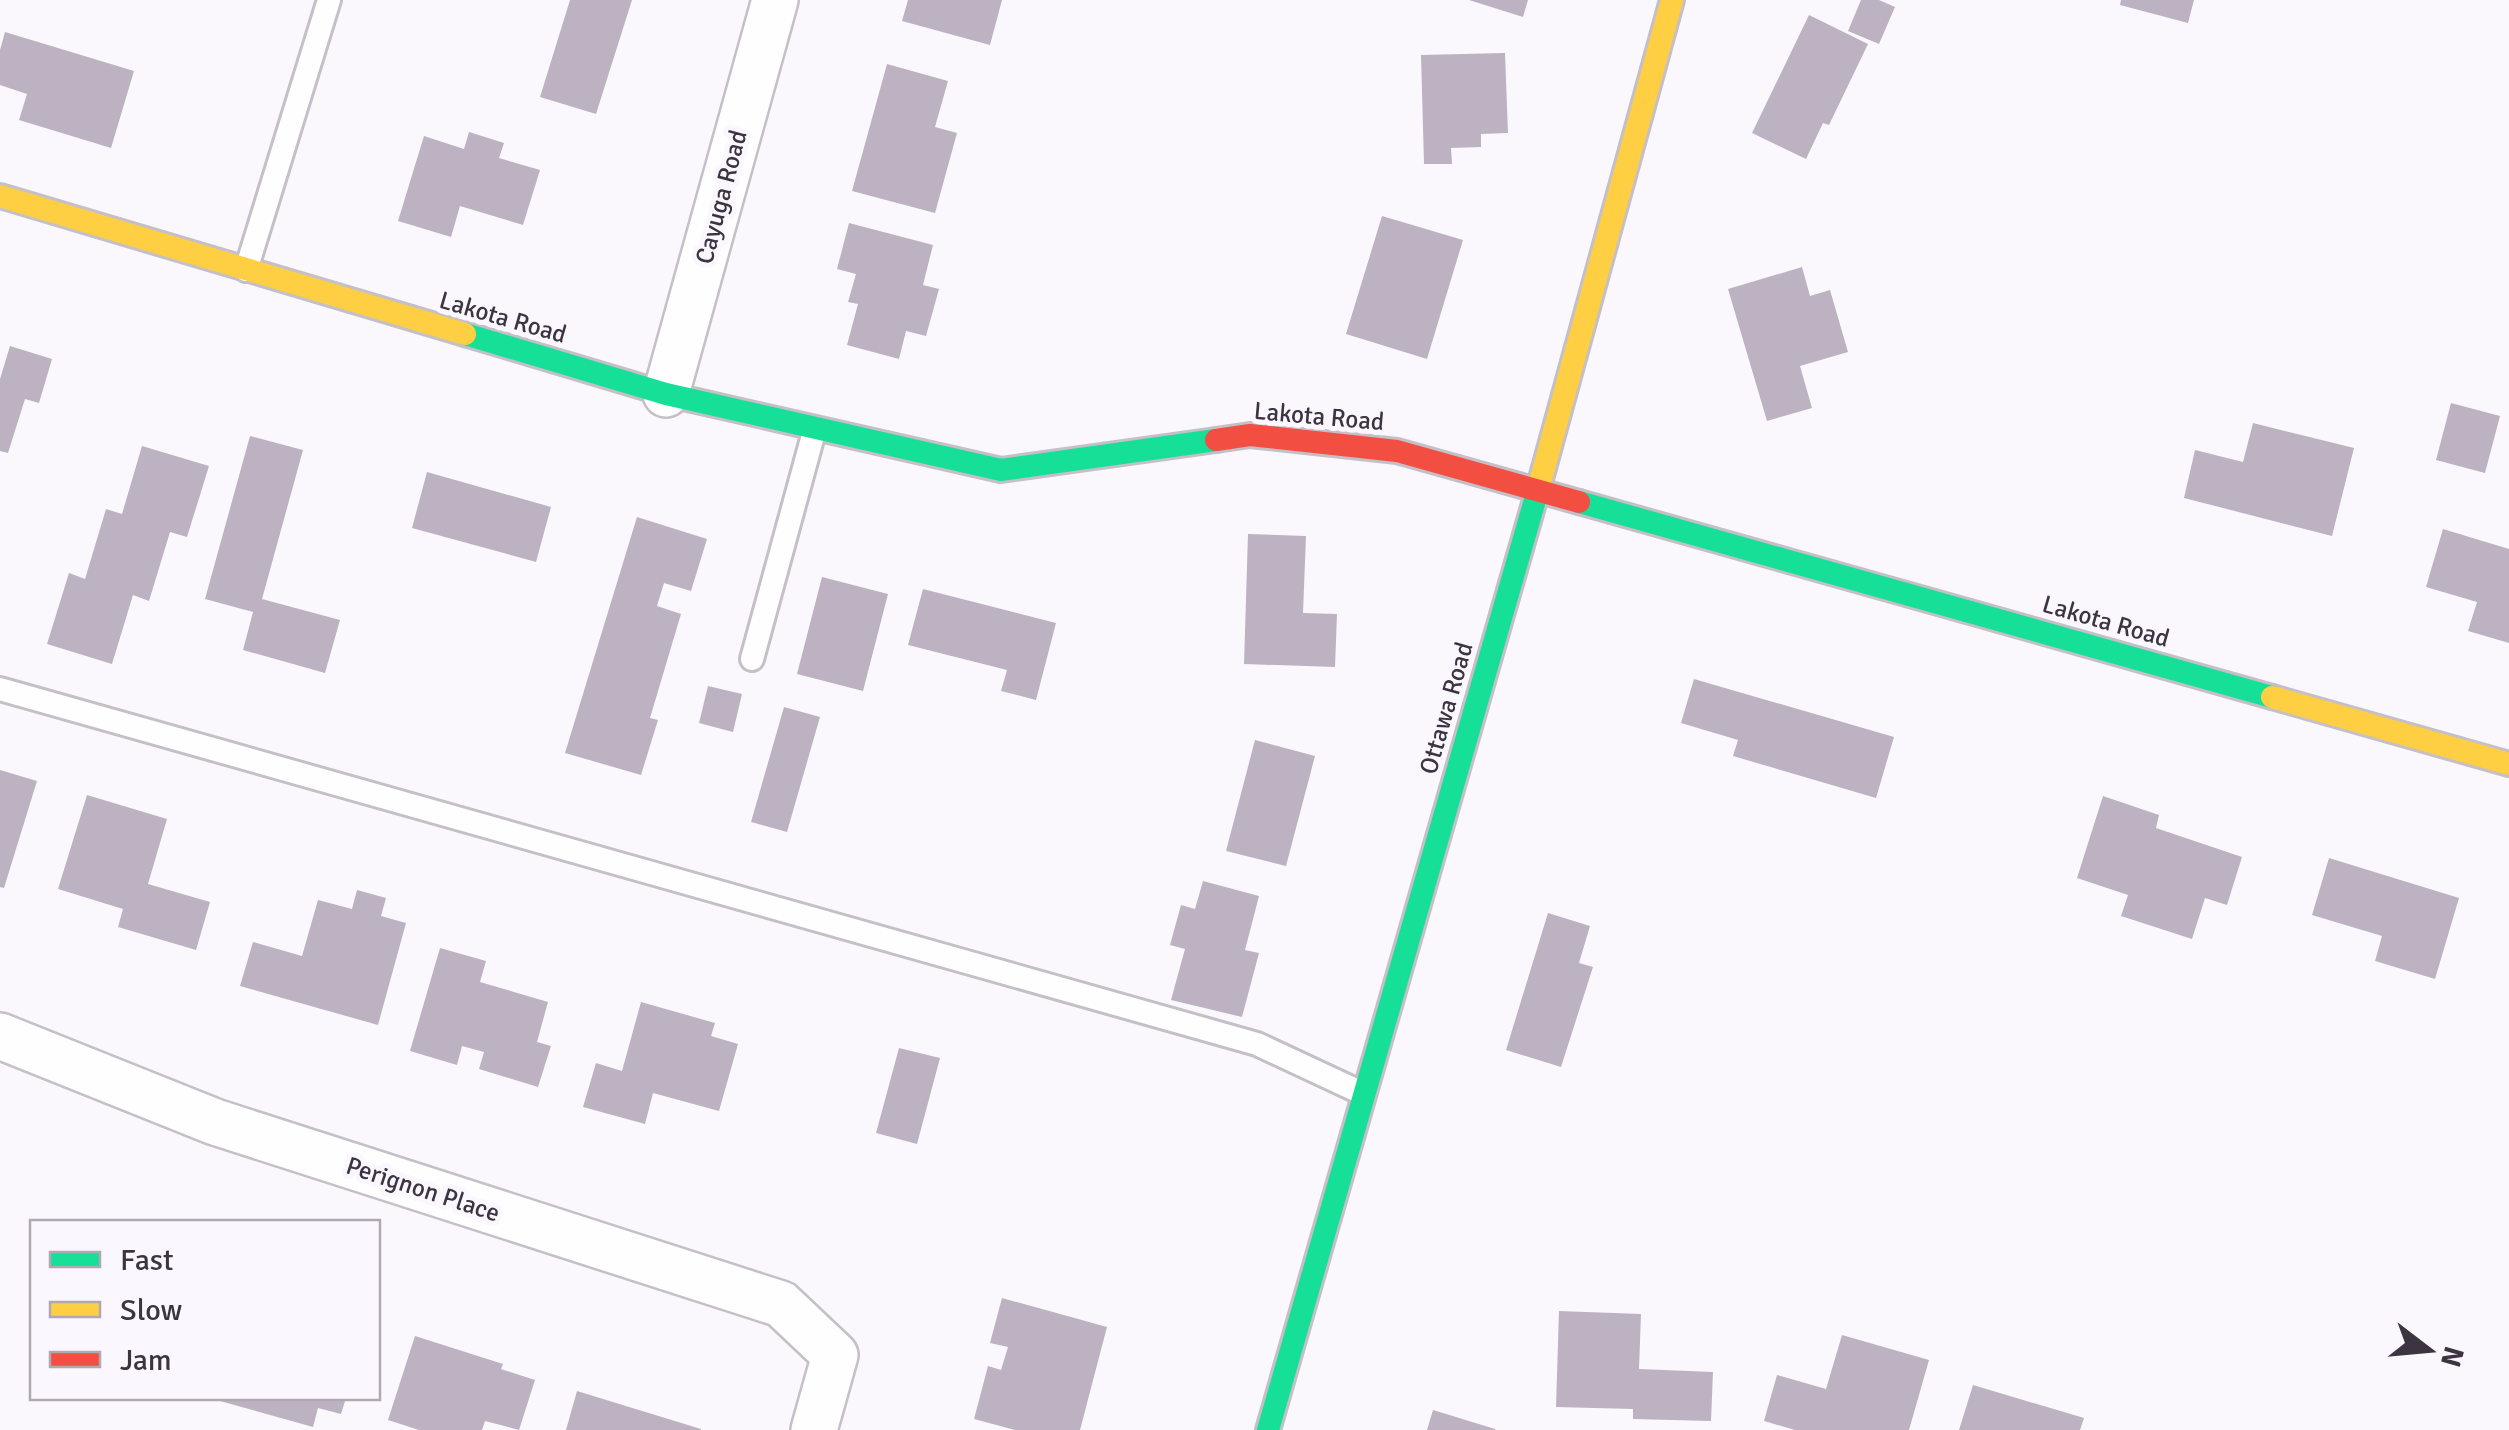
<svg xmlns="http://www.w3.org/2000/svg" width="2509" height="1430" viewBox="0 0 2509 1430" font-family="Signika,sans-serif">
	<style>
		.building { fill: #bcb2c2 }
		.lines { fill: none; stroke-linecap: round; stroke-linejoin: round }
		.lane-casing { stroke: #c5bfc8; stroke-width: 28 }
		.street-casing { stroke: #c5bfc8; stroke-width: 50 }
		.fast-casing { stroke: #c5bfc8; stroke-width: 28 }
		.slow-casing { stroke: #c5bfc8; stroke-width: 28 }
		.jam-casing { stroke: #c5bfc8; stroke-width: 28 }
		.lane { stroke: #fefeff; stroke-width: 22 }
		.street { stroke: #fefeff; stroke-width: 45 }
		.fast { stroke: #16e098; stroke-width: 22 }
		.slow { stroke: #ffcf43; stroke-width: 22 }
		.jam { stroke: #f24e42; stroke-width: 22 }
		.labels { text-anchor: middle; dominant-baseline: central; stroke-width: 10; stroke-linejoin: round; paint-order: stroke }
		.street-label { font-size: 25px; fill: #3c3541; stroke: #fbf7fe }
	</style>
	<rect width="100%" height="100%" fill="#fbf8fd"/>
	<path class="building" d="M570 0H632L596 114 540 97Z
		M908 0H1002L990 45 902 21Z
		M1469 0H1528L1523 17Z
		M1861 0H1879L1895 7 1879 44 1848 31Z
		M2121 0H2194L2188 23 2120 5Z
		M1809 15 1868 44 1829 125 1823 123 1806 159 1752 133Z
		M5 32 134 71 111 148 19 120 27 94 0 85V50Z
		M1505 53 1508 133 1481 134V147L1451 148 1452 164H1424L1421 55Z
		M887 64 948 81 935 127 957 133 935 213 852 191Z
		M469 132 504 143 499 158 540 170 523 225 460 206 451 237 398 221 424 136 464 149Z
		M1382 216 1463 240 1427 359 1346 334Z
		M849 223 933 245 923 285 939 289 926 336 906 331 899 359 847 345 858 304 848 302 856 274 837 269Z
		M1802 267 1810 296 1830 290 1848 352 1800 366 1812 408 1767 421 1728 289Z
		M10 346 52 359 39 403 25 399 8 453 0 451V379Z
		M2451 403 2500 416 2485 473 2436 460Z
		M2253 423 2354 448 2332 536 2184 498 2195 450 2243 462Z
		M250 436 303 450 262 599 340 620 325 673 243 650 253 612 205 599Z
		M142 446 209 466 187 537 170 532 149 601 133 595 112 664 47 644 69 573 85 579 106 509 122 514Z
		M427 472 551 507 536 562 412 528Z
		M637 517 707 539 691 591 664 583 657 606 681 614 650 718 658 720 641 775 565 753Z
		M2443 529 2509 549V643L2468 631 2477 602 2426 587Z
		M1248 534 1306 536 1303 613 1337 614 1335 667 1244 664Z
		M822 577 888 594 863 691 797 674Z
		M923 589 1056 623 1036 700 1001 691 1007 670 908 645Z
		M1694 679 1894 737 1876 798 1733 756 1738 740 1681 723Z
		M708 686 742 694 733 732 699 723Z
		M784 707 820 717 787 832 751 822Z
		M1255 740 1315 756 1286 866 1226 851Z
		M0 770 37 781 4 888 0 887Z
		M87 795 167 819 148 884 210 902 196 950 118 927 123 909 58 889Z
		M2103 796 2159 815 2156 828 2242 857 2227 905 2205 898 2192 939 2121 916 2128 895 2077 878Z
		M2329 858 2459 898 2435 979 2375 961 2382 936 2312 915Z
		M1203 881 1259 896 1245 950 1259 953 1242 1017 1171 1000 1185 949 1170 945 1181 905 1195 909Z
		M357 890 386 898 381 916 406 923 378 1025 240 986 253 942 302 956 318 900 352 909Z
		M1548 913 1590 926 1579 963 1593 967 1561 1067 1506 1050Z
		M440 948 486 961 480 982 548 1002 537 1042 551 1046 538 1087 479 1069 484 1052 462 1046 457 1065 410 1051Z
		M641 1002 715 1023 711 1036 738 1044 719 1111 653 1093 645 1124 583 1107 596 1063 622 1071Z
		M899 1048 940 1058 917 1144 876 1133Z
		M1002 1298 1107 1327 1080 1430H1015L974 1419 988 1366 1001 1370 1008 1347 990 1343Z
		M1559 1311 1641 1314 1639 1369 1713 1372 1711 1421 1633 1419V1409L1556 1407Z
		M1842 1335 1929 1360 1909 1430H1795L1764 1421 1777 1375 1826 1389Z
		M415 1336 503 1364 501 1369 535 1380 519 1430 485 1421 482 1430H419L388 1420Z
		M1973 1385 2084 1418 2080 1430H1959Z
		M577 1391 701 1429V1430H566Z
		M221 1398H346L341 1414 318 1408 313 1427 220 1401Z
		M1433 1410 1495 1429V1430H1427Z"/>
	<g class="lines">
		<g class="lane-casing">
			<path id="lane" d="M246 270 329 0
				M752 659 815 428
				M0 689 1257 1044 1364 1094"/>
		</g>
		<g class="street-casing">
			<path id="street" d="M666 394 775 0
				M0 1036 215 1122 781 1304 835 1355 814 1430"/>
		</g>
		<g class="fast-casing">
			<path id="fast" d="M465 334 666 394 1001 470 1216 440
				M1579 502 2272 697
				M1268 1430 1541 479"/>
		</g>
		<g class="slow-casing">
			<path id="slow" d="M0 196 465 334
				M1541 479 1672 0
				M2272 697 2509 764"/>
		</g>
		<g class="jam-casing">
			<path id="jam" d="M1216 440 1250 435 1397 451 1579 502"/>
		</g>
		<use href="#lane" class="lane"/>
		<use href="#street" class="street"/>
		<use href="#fast" class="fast"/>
		<use href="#slow" class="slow"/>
		<use href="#jam" class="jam"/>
	</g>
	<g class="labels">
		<g class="street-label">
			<text transform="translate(721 197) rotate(-75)">Cayuga Road</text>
			<text transform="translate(503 317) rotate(16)">Lakota Road</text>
			<text transform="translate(1319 416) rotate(5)">Lakota Road</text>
			<text transform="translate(2106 621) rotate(16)">Lakota Road</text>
			<text transform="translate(1446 708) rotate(-74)">Ottawa Road</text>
			<text transform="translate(423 1189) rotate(18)">Perignon Place</text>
		</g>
	</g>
	<rect x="30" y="1220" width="350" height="180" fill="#fbf7fe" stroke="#afa9b2" stroke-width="2.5"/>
	<rect x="50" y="1252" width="50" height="15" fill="#16e098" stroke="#afa9b2" stroke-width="2.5"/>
	<text x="120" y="1270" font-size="30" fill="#3c3541">Fast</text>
	<rect x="50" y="1302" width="50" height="15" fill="#ffcf43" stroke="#afa9b2" stroke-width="2.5"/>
	<text x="120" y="1320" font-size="30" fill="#3c3541">Slow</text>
	<rect x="50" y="1352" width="50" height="15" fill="#f24e42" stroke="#afa9b2" stroke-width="2.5"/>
	<text x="120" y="1370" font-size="30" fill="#3c3541">Jam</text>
	<g transform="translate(2429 1350) rotate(106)" stroke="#fbf7fe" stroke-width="8" paint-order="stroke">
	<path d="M0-8L18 38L0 25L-18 38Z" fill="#3c3541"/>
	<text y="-15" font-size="28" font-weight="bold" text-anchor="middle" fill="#3c3541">N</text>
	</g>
</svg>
